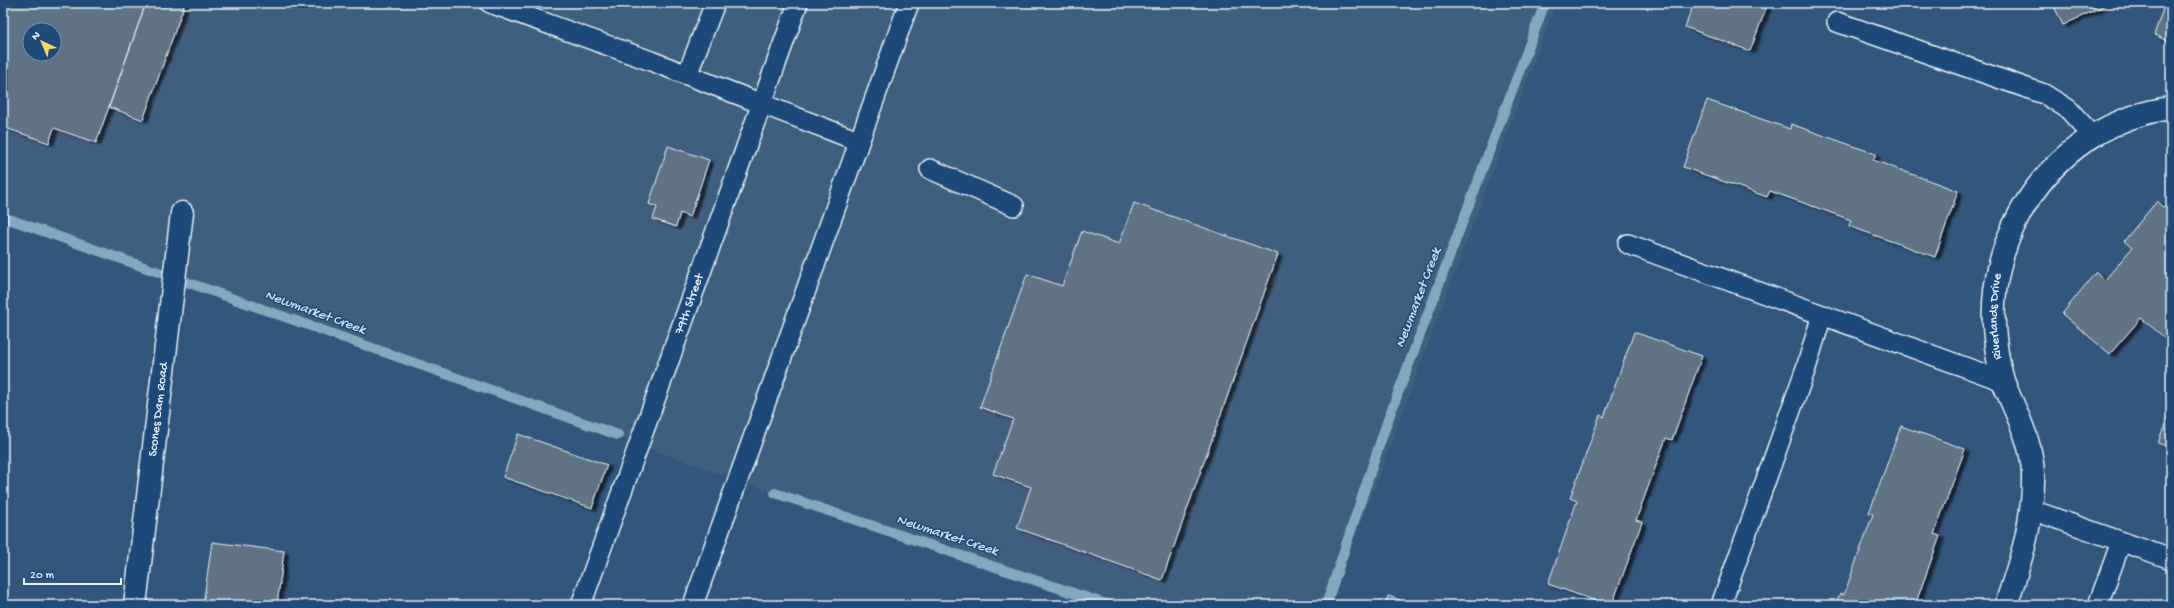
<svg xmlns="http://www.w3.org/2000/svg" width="2174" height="608" viewBox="0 0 2174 608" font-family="'Gochi Hand',sans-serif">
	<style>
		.built { fill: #415f7e; fill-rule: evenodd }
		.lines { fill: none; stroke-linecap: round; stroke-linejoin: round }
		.stream { stroke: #83a9bf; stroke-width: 10 }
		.building { fill: #617382; stroke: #e8f1f8; fill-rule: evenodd; filter: url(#shadow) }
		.lane-casing { stroke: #e8f1f8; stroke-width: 22 }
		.street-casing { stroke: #e8f1f8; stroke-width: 25 }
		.lane { stroke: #1f4a7a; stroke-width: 19 }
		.street { stroke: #1f4a7a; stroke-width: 22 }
		.labels { text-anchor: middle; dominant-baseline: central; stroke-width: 3; stroke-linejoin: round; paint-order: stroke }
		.street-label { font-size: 13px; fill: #e8f1f8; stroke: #1f4a7a }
		.water-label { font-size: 14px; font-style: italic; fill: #cfdfea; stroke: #1f4a7a }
	</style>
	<defs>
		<filter id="shadow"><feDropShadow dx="4.5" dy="2.5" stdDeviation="1" flood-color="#0009"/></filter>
	</defs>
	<rect width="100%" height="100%" fill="#33567c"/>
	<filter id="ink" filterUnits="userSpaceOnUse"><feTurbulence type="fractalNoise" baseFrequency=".025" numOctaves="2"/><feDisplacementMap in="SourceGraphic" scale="8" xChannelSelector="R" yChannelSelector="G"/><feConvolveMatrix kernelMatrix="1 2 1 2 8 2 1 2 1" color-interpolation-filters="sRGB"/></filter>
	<g filter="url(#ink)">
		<path class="built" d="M3 3H1556L1343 571 1328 605H1113L775 493 3 220ZM30 30H54V54H30Z"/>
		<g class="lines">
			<path class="stream" d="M3 217 618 435
				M775 493 1109 605
				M1326 605 1386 425 1545 3"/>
		</g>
		<path class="building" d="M3 3H146L96 143 54 128 49 143 3 127ZM30 30H54V54H30Z
			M146 3H185L143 120 109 107Z
			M587 3H598L597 7Z
			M1694 3H1768L1750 51 1685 27Z
			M2055 3H2110L2063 25 2053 4Z
			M2165 3H2171V42L2154 35Z
			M1707 100 1790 129 1791 124 1876 154 1873 160 1958 191 1935 257 1849 226 1851 220 1770 191 1767 197 1683 167Z
			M668 146 709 160 690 217 680 213 676 227 653 219 657 207 649 204Z
			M2157 201 2171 213V343L2141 318 2110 354 2062 314 2096 272 2105 280 2132 248 2124 241Z
			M1134 203 1278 254 1162 580 1017 528 1031 487 993 474 1013 419 980 407 1027 274 1062 286 1082 231 1119 244Z
			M1634 332 1702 356 1672 440 1666 438 1636 520 1642 522 1612 605H1607L1548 584 1577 501 1570 498 1600 415 1604 417Z
			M2171 407V448L2158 443Z
			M1901 426 1965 449 1934 534 1940 536 1915 605H1835L1840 593 1844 595 1873 514 1869 513Z
			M518 434 607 465 592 508 503 477Z
			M212 542 284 551 277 605H203Z
			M1388 596 1415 605H1385Z"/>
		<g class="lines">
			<g class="lane-casing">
				<g id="lane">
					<path d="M490 3 651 61 858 141"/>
					<path d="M1837 22 2044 94 2068 109 2093 136"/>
					<path d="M687 75 715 3"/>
					<path d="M930 169 1014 206"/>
					<path d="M1628 244 2003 381"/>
					<path d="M2032 510 2171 559"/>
					<path id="s1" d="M581 605 798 3"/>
					<path d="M693 605 909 3"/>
					<path d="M1721 605 1806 368 1822 315"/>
					<path d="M2098 605 2121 542"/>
				</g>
			</g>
			<g class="street-casing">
				<g id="street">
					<path id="s2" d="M135 605 182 213"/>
					<path id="s3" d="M2006 605C2020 563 2034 521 2033 476 2033 446 2019 419 2008 393 2001 379 1998 361 1996 346 1979 234 2057 123 2171 108"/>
				</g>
			</g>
			<use href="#lane" class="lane"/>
			<use href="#street" class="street"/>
		</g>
	</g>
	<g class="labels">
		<g class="street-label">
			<text stroke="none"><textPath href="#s1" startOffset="320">79th Street</textPath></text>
			<text stroke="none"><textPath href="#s3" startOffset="298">Riverlands Drive</textPath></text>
			<text stroke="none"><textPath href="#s2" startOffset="197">Scones Dam Road</textPath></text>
		</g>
		<g class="water-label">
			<text transform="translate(1419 298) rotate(-69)">Newmarket Creek</text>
			<text transform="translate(315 313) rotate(20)">Newmarket Creek</text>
			<text transform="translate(947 536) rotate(18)">Newmarket Creek</text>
		</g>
	</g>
	<rect width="2174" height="608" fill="none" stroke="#1f4a7a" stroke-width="16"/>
	<rect x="8" y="8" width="2158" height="592" fill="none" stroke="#e8f1f8" stroke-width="1.5" filter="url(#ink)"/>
	<g transform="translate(42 42) rotate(316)"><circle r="19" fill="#1f4a7a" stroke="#6f8dac"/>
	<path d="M0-3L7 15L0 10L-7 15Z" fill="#ffd166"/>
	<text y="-6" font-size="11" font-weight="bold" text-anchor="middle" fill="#e8f1f8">N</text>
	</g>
	<path d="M24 578v6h97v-6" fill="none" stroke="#e8f1f8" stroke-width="2"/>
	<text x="30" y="578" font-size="12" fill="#e8f1f8" stroke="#1f4a7a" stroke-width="3" paint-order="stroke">20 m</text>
</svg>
